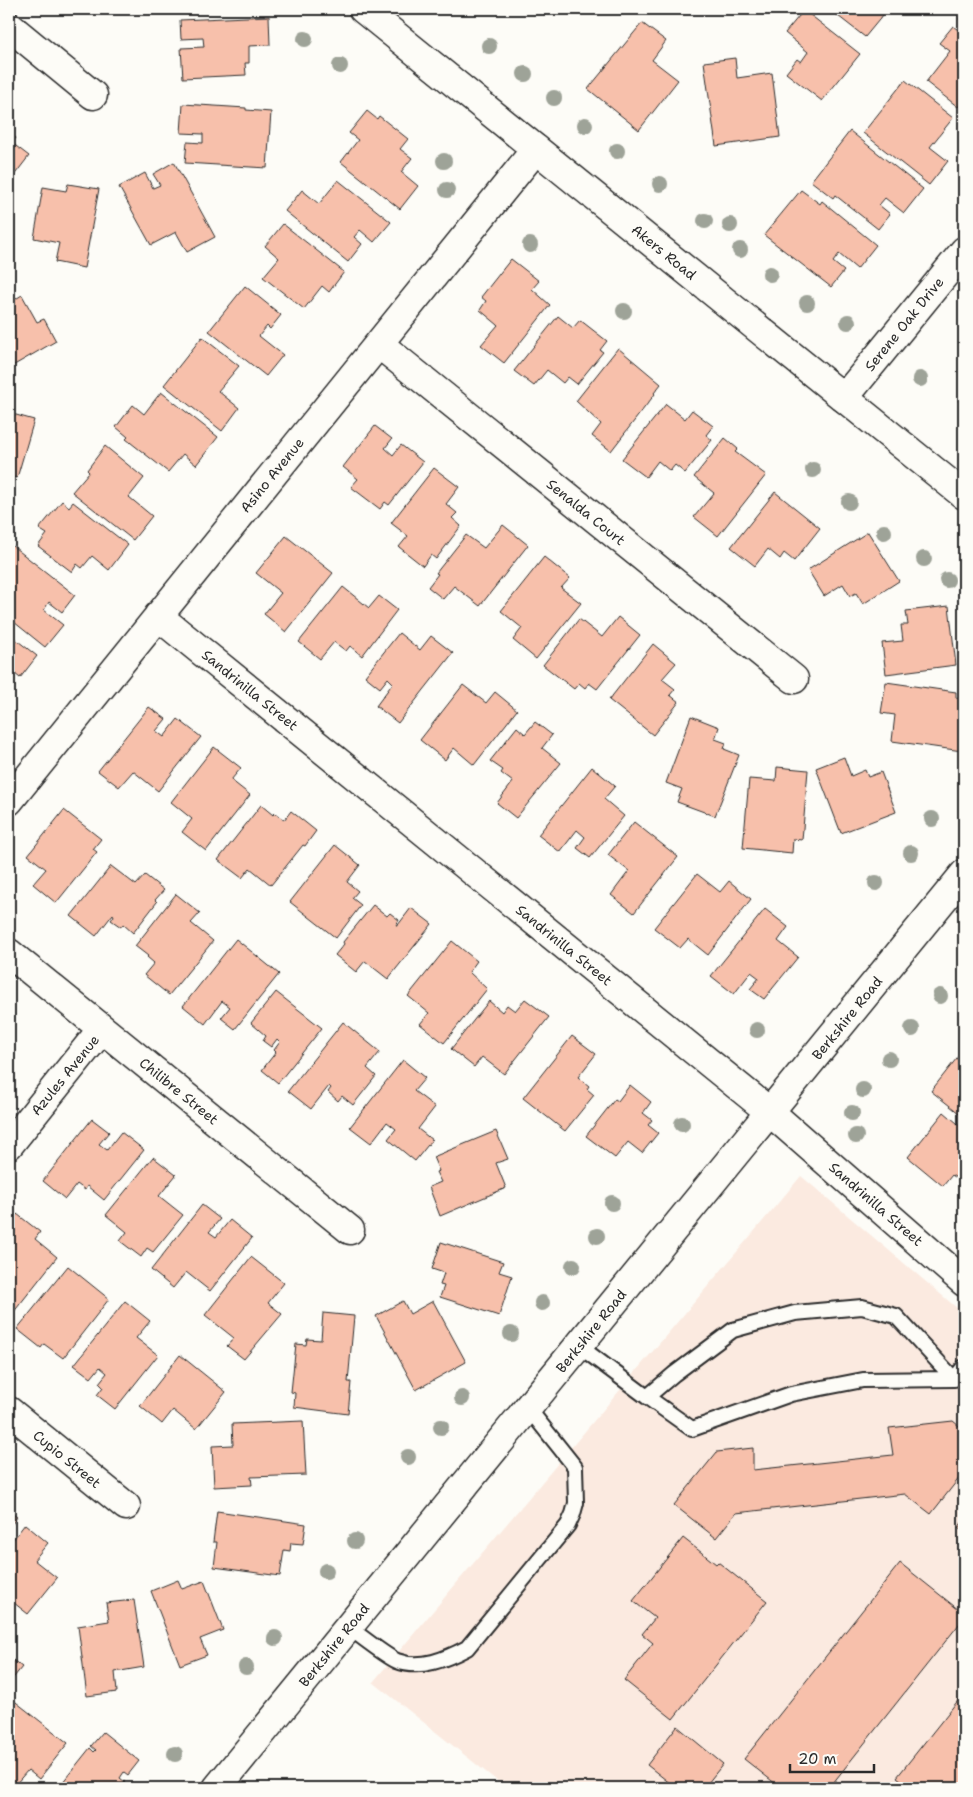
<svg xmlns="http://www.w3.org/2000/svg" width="973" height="1797" viewBox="0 0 973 1797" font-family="'Shantell Sans',sans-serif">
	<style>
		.built { fill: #fbeae0 }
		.building { fill: #f7c0ab; stroke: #2b2b2b }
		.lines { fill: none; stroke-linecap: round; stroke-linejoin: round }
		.service-casing { stroke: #2b2b2b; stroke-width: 18 }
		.minor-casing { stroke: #2b2b2b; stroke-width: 31 }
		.tertiary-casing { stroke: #2b2b2b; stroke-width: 31 }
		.service { stroke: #fdfcf7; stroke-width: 14 }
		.minor { stroke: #fdfcf7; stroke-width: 28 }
		.tertiary { stroke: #fdfcf7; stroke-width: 28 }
		.tree { fill: #9ea398 }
		.labels { text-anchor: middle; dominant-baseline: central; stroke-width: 4.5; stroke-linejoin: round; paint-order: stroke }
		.street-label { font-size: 14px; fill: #2b2b2b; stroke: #fdfcf7 }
	</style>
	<rect width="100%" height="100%" fill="#fdfcf7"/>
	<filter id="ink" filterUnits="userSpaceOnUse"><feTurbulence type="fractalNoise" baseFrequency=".02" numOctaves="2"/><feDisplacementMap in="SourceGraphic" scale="10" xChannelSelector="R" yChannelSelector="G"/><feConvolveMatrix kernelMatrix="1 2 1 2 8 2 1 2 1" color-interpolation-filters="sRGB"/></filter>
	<g filter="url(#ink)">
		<path class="built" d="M801 1176 964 1314V1788H506L373 1682Z"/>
		<path class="building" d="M829 9H888L865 37Z
			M804 10 860 54 822 101 786 73 797 59 801 62 808 52 785 33Z
			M964 13V23L959 19Z
			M269 16 270 45 249 46V63H245L246 75 183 78 181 48 204 47 203 38 181 39 180 20Z
			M642 23 666 41 652 60 678 80 639 130 588 89Z
			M953 26 964 35V99L958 107 926 82 950 51 939 43Z
			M735 58 737 78 772 73 780 137 716 146 704 62Z
			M905 80 953 118 930 147 948 161 929 185 863 133Z
			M183 104 246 108V110L271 112 267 168 185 163 187 142 203 143V134L181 133Z
			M367 111 377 119 379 116 408 139 400 149 412 158 401 172 418 186 400 209 341 162 358 140 349 133Z
			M850 131 923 189 904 213 885 198 879 205 890 214 878 229 835 195 833 198 811 181Z
			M9 133 16 138 12 143 29 156 9 182Z
			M174 162 215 237 187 252 176 232 151 245 119 187 145 173 153 188 160 185 153 174Z
			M338 180 391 222 374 242 360 230 354 237 362 244 348 262 285 211 302 190 319 204Z
			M68 184 99 189 84 268 55 262 59 243 34 238 43 187 66 191Z
			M801 190 820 204 822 201 876 245 857 269 839 254 833 262 844 271 831 287 764 235Z
			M283 224 344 272 329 292 322 286 304 309 263 277 279 258 265 246Z
			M511 259 539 281 532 289 550 305 504 363 481 345 498 325 480 310 486 301 481 297Z
			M245 286 281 315 270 329 267 326 259 336 283 355 266 376 209 331Z
			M10 293 14 300 22 295 37 322 44 319 56 341 9 368V294Z
			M558 316 573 328 580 320 607 341 600 350 603 352 577 384 568 377 563 383 547 370 534 386 514 371Z
			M202 337 239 366 218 391 239 408 222 431 164 385Z
			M618 348 661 384 654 393 655 394 611 451 592 436 601 424 576 401Z
			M161 392 218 437 196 465 183 454 168 472 126 439 128 437 116 427 133 405 144 414Z
			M964 392V406L958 401Z
			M666 404 685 419 692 410 713 426 706 435 712 440 685 473 675 465 670 471 658 461 646 477 622 459Z
			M9 413 34 420 17 478 9 476Z
			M375 426 392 439 385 448 393 455 401 445 423 462 389 505 385 502 380 509 351 487 358 479 343 467Z
			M725 438 738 449 735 452 766 475 718 536 694 517 714 493 694 477Z
			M105 446 144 478 129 497 152 516 133 540 72 492 89 472 87 470Z
			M434 468 459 487 446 504 457 513 452 518 461 526 436 559 431 555 423 566 399 547 408 536 391 523Z
			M775 492 820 528 794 561 784 553 780 559 768 549 755 566 731 547Z
			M62 501 69 507 73 502 128 545 109 570 92 556 82 568 77 564 72 572 38 546 47 534 39 529Z
			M503 525 528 545 480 606 454 586 443 599 428 587 438 574 436 573 466 535 484 548Z
			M868 532 899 581 863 604 856 593 850 596 843 584 824 596 808 570Z
			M286 536 333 573 286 632 264 614 281 593 256 573Z
			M10 544 75 595 62 612 49 602 44 610 63 625 45 647 9 618V545Z
			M544 557 570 578 561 588 581 603 536 659 513 640 522 628 501 611Z
			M343 587 369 608 379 596 397 610 362 656 350 646 346 651 334 642 320 659 299 642Z
			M949 606 956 665 886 674 882 643 903 641 901 625H908L906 611Z
			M618 617 640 635 597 689 589 683 585 688 579 683 574 689 543 665 579 619 602 637Z
			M399 633 420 650 431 636 453 653 398 723 376 706 393 683 388 678 380 688 365 676Z
			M9 634 37 656 20 678 9 669Z
			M653 644 676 663 662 679 675 689 670 695 679 702 653 735 609 700Z
			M886 682 956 692V698L964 699V732L962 751 892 741 895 715 881 713Z
			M463 685 486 703 495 692 517 710 474 765 454 748 445 760 420 740Z
			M149 707 166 719 156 731 164 737 178 719 201 737 158 791 133 771 119 787 98 771Z
			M691 716 719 727 715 739 726 743 724 749 739 755 715 816 677 802 682 789 666 783Z
			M535 722 552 735 542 748 561 763 516 818 497 803 513 782 501 773 503 770 490 761 517 727 525 734Z
			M214 747 241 768 231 780 250 795 206 851 182 832 192 819 171 802Z
			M844 757 851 776 865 770 868 777 881 772 896 812 841 833 816 768Z
			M592 767 615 786 604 799 624 816 590 858 577 848 585 837 577 830 560 852 538 835Z
			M777 767 808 770 802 840 793 839 792 853 743 848 749 779 776 781Z
			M261 805 273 815 275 813 284 820 291 811 316 831 305 846 303 845 271 885 250 868 242 878 218 860Z
			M64 810 101 839 93 849 97 852 56 903 33 884 46 869 28 855Z
			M634 822 678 857 634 913 611 895 629 871 608 855Z
			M335 845 360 865 347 882 358 891 352 898 361 905 336 938 290 902Z
			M111 866 136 885 145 875 164 890 155 900 157 902 133 933 123 924 121 927 111 920 114 916 113 914 96 936 71 916Z
			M697 874 720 892 729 881 751 899 708 955 688 939 680 948 654 928Z
			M176 894 200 913 191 923 213 941 169 995 144 975 154 963 147 957 148 956 135 946Z
			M373 905 387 916 390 913 399 920 396 925H398L411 908 432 924 388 979 365 961 356 972 335 955 344 944 343 942Z
			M765 909 788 927 778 941 798 957 764 999 750 989 759 978 751 972 734 994 711 976Z
			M236 939 279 974 235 1029 221 1018 230 1007 222 1001 205 1024 183 1006Z
			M452 941 477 961 469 972 487 989 444 1043 420 1024 429 1013 408 996Z
			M276 992 322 1028 278 1083 262 1070 276 1052 274 1050 280 1042 277 1039 271 1047 263 1041 266 1036 251 1023Z
			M525 999 549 1017 504 1074 482 1057 474 1067 451 1049 489 1001 502 1012 507 1005 515 1011Z
			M343 1022 380 1052 367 1068 376 1076 353 1105 342 1096 338 1101 328 1092 331 1088 329 1086 311 1109 288 1091Z
			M572 1036 596 1054 578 1077 589 1086 587 1089 594 1095 565 1131 523 1098Z
			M964 1049V1117L931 1091Z
			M403 1060 425 1078 414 1091 435 1107 418 1129 432 1140 415 1161 388 1139 396 1129 387 1122 371 1143 350 1127Z
			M630 1085 651 1102 643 1113 652 1120 648 1125 658 1133 642 1153 628 1142 615 1158 586 1136 615 1099 618 1101Z
			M944 1112 964 1129V1174L959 1180 952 1175 943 1186 908 1157Z
			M92 1119 109 1132 99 1144 107 1150 121 1132 144 1150 104 1200 87 1186 85 1190 77 1184 65 1199 43 1181Z
			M496 1131 508 1159 496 1163 506 1188 440 1216 429 1187 441 1182 436 1172 439 1171 433 1157Z
			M153 1157 176 1175 159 1196 183 1215 153 1252 147 1248 141 1257 120 1241 127 1232 106 1215Z
			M202 1205 220 1219 209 1232 216 1237 230 1220 252 1238 210 1291 186 1272 173 1288 151 1270Z
			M17 1214 40 1232 35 1239 57 1257 9 1318V1225Z
			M441 1242 503 1262 499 1272 512 1276 499 1316 440 1297 444 1286 440 1285 444 1273 432 1269Z
			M251 1257 284 1283 268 1303 282 1314 244 1359 227 1346 234 1338 205 1315Z
			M68 1266 109 1299 63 1358 44 1344 41 1348 17 1329Z
			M125 1301 150 1321 136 1338 158 1355 115 1409 97 1395 103 1387 99 1383 107 1373 100 1367 91 1378 74 1365Z
			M403 1301 410 1314 433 1301 466 1362 416 1390 376 1316Z
			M323 1313 354 1316 348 1382H351L348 1414 294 1407 295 1393 291 1392 296 1344 306 1345 307 1339 321 1340Z
			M180 1355 226 1392 196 1429 173 1410 162 1424 140 1406Z
			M303 1421 306 1475 251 1477 252 1485 214 1487 212 1446 233 1445 232 1424Z
			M953 1421 964 1430V1472L931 1514 905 1494 736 1513 716 1538 674 1505 717 1452 753 1448V1470L893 1455 889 1428Z
			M9 1511 17 1517 9 1528Z
			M217 1511 306 1524 303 1544 291 1543 290 1551 284 1550 280 1576 214 1567 217 1542H213Z
			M964 1520V1532L958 1528Z
			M25 1524 48 1543 34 1560 57 1578 28 1614 9 1599V1545Z
			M683 1538 716 1564 718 1562 767 1601 673 1719 624 1680 653 1643 642 1634 655 1618 633 1601Z
			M900 1563 964 1614V1618L829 1788H781L744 1759Z
			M178 1580 182 1589 204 1581 223 1630 200 1639 207 1655 180 1665 151 1591Z
			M134 1600 144 1667 115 1672 117 1692 87 1696 78 1626 109 1621 106 1603Z
			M9 1657 22 1667 10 1682 12 1683 9 1687Z
			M964 1693V1788H911L897 1777Z
			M12 1699 68 1743 39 1779 28 1770 15 1785 9 1780V1703Z
			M677 1726 723 1764 704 1788H676L647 1765Z
			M103 1732 139 1761 128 1775 124 1772 120 1778 125 1782 120 1788H58L90 1748 94 1752 96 1750 91 1746Z"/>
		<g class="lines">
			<g class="service-casing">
				<path id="service" d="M579 1346 647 1397 674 1374 733 1330 795 1313 862 1307 896 1316 954 1379
					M647 1397 692 1429 791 1394 863 1380 954 1379 964 1367
					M348 1627C361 1636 384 1655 397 1661 421 1670 446 1659 467 1648L568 1525 573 1514 576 1503 575 1467 528 1408"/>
			</g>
			<g class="minor-casing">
				<path id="minor" d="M9 26 93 95
					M379 344 794 679
					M844 398 964 251
					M158 616 770 1112 964 1282
					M9 801 536 149
					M9 953 350 1230
					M9 1145 102 1029
					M9 1411 126 1506"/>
			</g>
			<g class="tertiary-casing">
				<path id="tertiary" d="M363 9 964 495
					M217 1788 964 874"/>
			</g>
			<use href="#service" class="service"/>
			<use href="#minor" class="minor"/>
			<use href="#tertiary" class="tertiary"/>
		</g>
		<g class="tree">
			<circle cx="305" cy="39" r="8"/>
			<circle cx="489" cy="46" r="8"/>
			<circle cx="340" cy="66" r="8"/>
			<circle cx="525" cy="74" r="8"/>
			<circle cx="554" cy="98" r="8"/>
			<circle cx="585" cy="125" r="8"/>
			<circle cx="617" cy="151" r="8"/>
			<circle cx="444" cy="161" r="8"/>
			<circle cx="660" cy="184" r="8"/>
			<circle cx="447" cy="190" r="8"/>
			<circle cx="705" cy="221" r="8"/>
			<circle cx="730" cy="225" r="8"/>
			<circle cx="530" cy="245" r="8"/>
			<circle cx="740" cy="250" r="8"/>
			<circle cx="770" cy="274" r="8"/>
			<circle cx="807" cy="303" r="8"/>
			<circle cx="624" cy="311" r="8"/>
			<circle cx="848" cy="322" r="8"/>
			<circle cx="920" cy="379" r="8"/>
			<circle cx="813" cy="470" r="8"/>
			<circle cx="849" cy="502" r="8"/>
			<circle cx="884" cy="532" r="8"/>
			<circle cx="924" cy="559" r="8"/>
			<circle cx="947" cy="580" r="8"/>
			<circle cx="932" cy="819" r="8"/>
			<circle cx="911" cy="853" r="8"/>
			<circle cx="876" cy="883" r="8"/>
			<circle cx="940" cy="996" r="8"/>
			<circle cx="912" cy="1029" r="8"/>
			<circle cx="757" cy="1030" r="8"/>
			<circle cx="889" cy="1059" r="8"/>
			<circle cx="863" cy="1090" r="8"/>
			<circle cx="852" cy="1113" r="8"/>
			<circle cx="682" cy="1124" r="8"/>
			<circle cx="856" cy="1136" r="8"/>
			<circle cx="612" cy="1203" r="8"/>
			<circle cx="597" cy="1236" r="8"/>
			<circle cx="573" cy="1266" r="8"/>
			<circle cx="542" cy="1303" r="8"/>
			<circle cx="511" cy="1334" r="8"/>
			<circle cx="462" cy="1398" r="8"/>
			<circle cx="441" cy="1427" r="8"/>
			<circle cx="408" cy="1457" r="8"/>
			<circle cx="355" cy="1541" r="8"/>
			<circle cx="326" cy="1571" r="8"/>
			<circle cx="275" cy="1638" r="8"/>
			<circle cx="246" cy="1667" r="8"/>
			<circle cx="175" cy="1754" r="8"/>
		</g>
	</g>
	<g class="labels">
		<g class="street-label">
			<text transform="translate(664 252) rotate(39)">Akers Road</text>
			<text transform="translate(904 324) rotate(-51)">Serene Oak Drive</text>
			<text transform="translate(272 475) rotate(-51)">Asino Avenue</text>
			<text transform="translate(586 512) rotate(39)">Senalda Court</text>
			<text transform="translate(250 690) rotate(39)">Sandrinilla Street</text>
			<text transform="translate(564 945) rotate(39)">Sandrinilla Street</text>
			<text transform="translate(847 1018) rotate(-51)">Berkshire Road</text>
			<text transform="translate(65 1075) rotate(-51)">Azules Avenue</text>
			<text transform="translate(179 1091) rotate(39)">Chilibre Street</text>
			<text transform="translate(876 1204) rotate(41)">Sandrinilla Street</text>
			<text transform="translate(591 1331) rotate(-51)">Berkshire Road</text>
			<text transform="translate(67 1459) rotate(39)">Cupio Street</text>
			<text transform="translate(334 1645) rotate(-51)">Berkshire Road</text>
		</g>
	</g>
	<rect width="973" height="1797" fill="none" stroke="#fdfcf7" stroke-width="30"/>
	<rect x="15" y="15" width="943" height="1767" fill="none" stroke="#2b2b2b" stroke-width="2" filter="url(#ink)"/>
	<path d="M790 1764v8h84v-8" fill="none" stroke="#2b2b2b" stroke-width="2.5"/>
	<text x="798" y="1764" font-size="15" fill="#2b2b2b" stroke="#fdfcf7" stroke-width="4" paint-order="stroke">20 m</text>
</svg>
